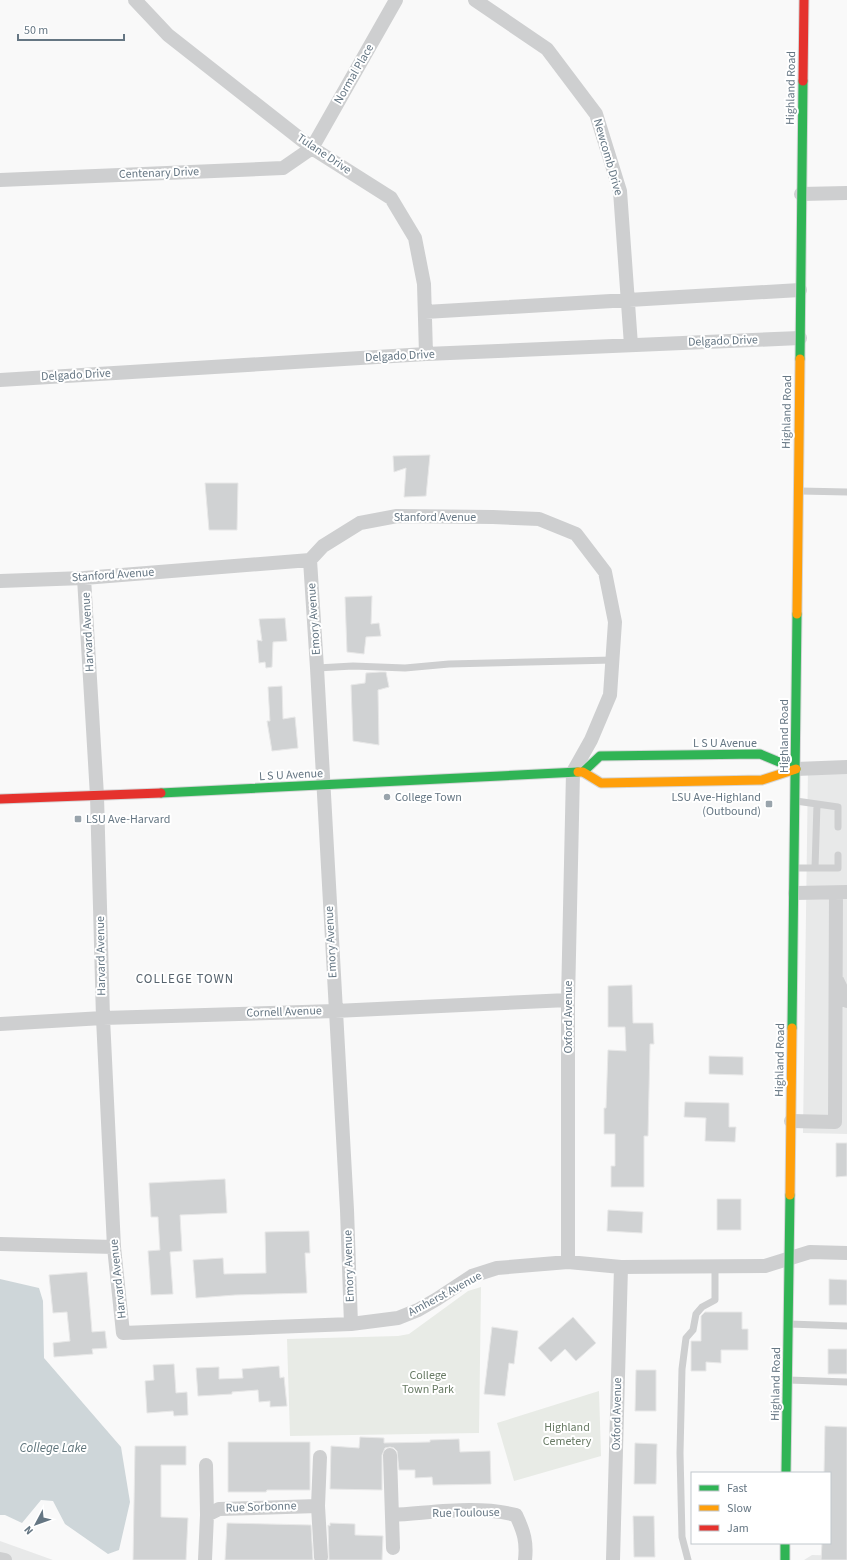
<svg xmlns="http://www.w3.org/2000/svg" width="847" height="1560" viewBox="0 0 847 1560" font-family="'Source Sans 3',sans-serif">
	<style>
		.built { fill: #e8e9e9 }
		.green { fill: #e8ebe6 }
		.water { fill: #ced6d9 }
		.building { fill: #d0d2d3; stroke: #e8e8e8 }
		.lines { fill: none; stroke-linecap: round; stroke-linejoin: round }
		.fast-casing { stroke: #d5d6d7; stroke-width: 11 }
		.slow-casing { stroke: #d5d6d7; stroke-width: 11 }
		.jam-casing { stroke: #d5d6d7; stroke-width: 11 }
		.lane { stroke: #cecfd0; stroke-width: 7 }
		.street { stroke: #cecfd0; stroke-width: 14 }
		.fast { stroke: #30b455; stroke-width: 9 }
		.slow { stroke: #ff9f0a; stroke-width: 9 }
		.jam { stroke: #e5322d; stroke-width: 9 }
		.poi-dot { fill: #99a4ac; stroke: #fff; stroke-width: 1.5 }
		.labels { text-anchor: middle; dominant-baseline: central; stroke-width: 4; stroke-linejoin: round; paint-order: stroke }
		.street-label { font-size: 12px; fill: #657683; stroke: #fff }
		.poi-label { font-size: 12px; fill: #657683; stroke: #fff; text-anchor: start }
		.park-label { font-size: 12px; fill: #687a64; stroke: #fff }
		.neighbourhood-label { font-size: 13px; letter-spacing: 1px; fill: #57646e; stroke: #fff }
		.water-label { font-size: 13px; font-style: italic; fill: #60757c; stroke: #fff }
	</style>
	<rect width="100%" height="100%" fill="#f9f9f9"/>
	<path class="built" d="M847 767V1134L803 1133 808 768Z
		M0 1541 53 1560H0Z
		M812 1555 847 1556V1560H804Z"/>
	<path class="green" d="M481 1287 479 1433 290 1436 287 1339 398 1336 409 1334 468 1291Z
		M599 1391 601 1456 514 1481 497 1423Z"/>
	<path class="water" d="M0 1279 39 1288 43 1301 44 1358 121 1447 130 1502 119 1550 108 1554 65 1524 53 1501 41 1500 22 1523 5 1515H0Z"/>
	<path class="building" d="M430 455 426 496 404 497 406 468 394 472 393 456Z
		M205 483H238L237 530H209Z
		M372 596 371 624 379 623 381 636 366 637 364 654 347 652 345 597Z
		M285 618 287 641 273 642 272 667 266 668 265 662 259 663 257 640 262 641 259 619Z
		M380 672H386L389 687 378 690 379 745 353 741 351 685 365 683 366 673Z
		M282 686 283 719 295 717 298 748 272 751 267 721H270L268 687Z
		M632 985 633 1023H653L654 1044H650L648 1136H644V1187H611V1166H615V1134H604V1108H606L608 1050 626 1051 625 1027H608V986Z
		M709 1056 743 1057V1075L709 1074Z
		M685 1102 729 1103V1127H736L735 1142 705 1141 706 1118 684 1117Z
		M836 1143H847V1176L836 1177Z
		M225 1179 227 1213 180 1215 182 1251 170 1252 173 1294 151 1295 148 1251 160 1250 158 1217H151L149 1183Z
		M717 1199H741V1230H717Z
		M608 1210 643 1212 642 1233 607 1231Z
		M309 1231 310 1253H305L307 1293 235 1295 196 1298 193 1260 223 1258 224 1274 266 1273 265 1232Z
		M87 1272 92 1332 105 1331 107 1348 92 1349 93 1354 54 1357 53 1343 70 1341 67 1312 53 1313 49 1275Z
		M829 1279 847 1280V1305H829Z
		M705 1312H742V1329H748V1350H721V1363L706 1362V1371H691V1341H701V1316Z
		M573 1317 596 1343 576 1361 565 1349 551 1362 538 1348Z
		M492 1327 518 1331 514 1364 509 1363 505 1396 484 1394Z
		M828 1349H847V1374H828Z
		M174 1364 176 1393 187 1392 188 1415 174 1416 173 1411 147 1413 145 1381 154 1380 153 1365Z
		M279 1366 280 1378 284 1377 287 1406 270 1407V1401L259 1402 258 1390 232 1392V1394L198 1396 196 1368 219 1367V1379L243 1378 242 1369Z
		M636 1370H656V1411H635Z
		M825 1426 847 1427V1560H821L822 1543H830V1473H824Z
		M360 1437 384 1438V1443L430 1442V1440L459 1439 460 1452 490 1451 491 1484 433 1485 432 1477 415 1478V1470H399L397 1451 394 1448 390 1447 385 1448 382 1455V1490L330 1489 331 1446 359 1448Z
		M228 1442H310V1490H267L266 1492H228Z
		M635 1443 657 1444 656 1484H634Z
		M135 1446H186V1465H161V1517L188 1518 186 1560H133Z
		M633 1516H654L655 1557H634Z
		M227 1523 311 1525 313 1560H225Z
		M330 1523 355 1524V1535L383 1536 382 1560H329L328 1525 330 1526Z"/>
	<g class="lines">
		<g class="fast-casing">
			<path id="fast" d="M800 359 803 81
				M583 772 600 756 760 754 796 769
				M161 793 578 772
				M792 1028 797 614
				M786 1473 790 1195
				M785 1543V1560"/>
		</g>
		<g class="slow-casing">
			<path id="slow" d="M797 614 800 359
				M578 772H583L601 783 762 780 796 769
				M790 1195 792 1028"/>
		</g>
		<g class="jam-casing">
			<path id="jam" d="M803 81 804 0
				M0 799 161 793"/>
		</g>
		<path class="lane" d="M800 491 847 492
			M317 668 353 666 405 668 449 664 613 660
			M796 801 838 807V827
			M795 868H838V855
			M815 868 817 804
			M789 1324 847 1326
			M788 1380 847 1382
			M688 1560 682 1537 680 1453 682 1369 686 1338 693 1330 696 1314 702 1307 715 1300V1266"/>
		<path class="street" d="M135 0 168 35 312 148 391 198 415 238 424 284 426 354
			M475 0 547 49 596 114 620 191 631 345
			M0 180 283 168 312 148 396 0
			M801 194 847 193
			M425 312 800 290
			M0 380 426 354 800 338
			M310 560 317 668 347 1210 351 1324
			M84 578 97 796 103 1018 114 1247 123 1333 351 1324 398 1318 418 1310 437 1299 472 1276 497 1268 568 1262 621 1267 765 1266 810 1252 847 1253
			M0 581 84 578 310 560 323 546 360 523 397 516 493 517 539 519 576 534 605 572 615 622 610 695 591 740 573 772 568 1000V1262
			M796 769 847 767
			M795 893 847 892
			M837 980 847 1001
			M0 1024 103 1018 335 1011 568 1000
			M791 1121 835 1122 836 893
			M0 1244 114 1247
			M390 1455 393 1548
			M320 1457 318 1506 321 1557
			M207 1515 219 1509 318 1506
			M392 1515C432 1513 476 1505 516 1515 524 1532 527 1542 525 1560
			M0 1559 5 1560
			M205 1560 207 1515 206 1465
			M613 1560 621 1267"/>
		<use href="#fast" class="fast"/>
		<use href="#slow" class="slow"/>
		<use href="#jam" class="jam"/>
	</g>
	<g class="poi-dot">
		<circle cx="387" cy="797" r="4"/>
		<rect x="765" y="800" width="8" height="8" rx="2"/>
		<rect x="74" y="815" width="8" height="8" rx="2"/>
	</g>
	<g class="labels">
		<g class="street-label">
			<text transform="translate(354 74) rotate(-60)">Normal Place</text>
			<text transform="translate(791 88) rotate(-89)">Highland Road</text>
			<text transform="translate(324 154) rotate(34)">Tulane Drive</text>
			<text transform="translate(608 157) rotate(74)">Newcomb Drive</text>
			<text transform="translate(159 173) rotate(-2)">Centenary Drive</text>
			<text transform="translate(723 341) rotate(-2)">Delgado Drive</text>
			<text transform="translate(400 356) rotate(-3)">Delgado Drive</text>
			<text transform="translate(76 375) rotate(-3)">Delgado Drive</text>
			<text transform="translate(787 412) rotate(-89)">Highland Road</text>
			<text x="435" y="517">Stanford Avenue</text>
			<text transform="translate(113 575) rotate(-4)">Stanford Avenue</text>
			<text transform="translate(314 619) rotate(-94)">Emory Avenue</text>
			<text transform="translate(88 632) rotate(-93)">Harvard Avenue</text>
			<text transform="translate(784 736) rotate(-90)">Highland Road</text>
			<text x="725" y="743">L S U Avenue</text>
			<text transform="translate(291 775) rotate(-3)">L S U Avenue</text>
			<text transform="translate(331 942) rotate(-93)">Emory Avenue</text>
			<text transform="translate(101 956) rotate(-91)">Harvard Avenue</text>
			<text transform="translate(284 1012) rotate(-2)">Cornell Avenue</text>
			<text transform="translate(568 1017) rotate(-90)">Oxford Avenue</text>
			<text transform="translate(780 1060) rotate(-89)">Highland Road</text>
			<text transform="translate(349 1266) rotate(-92)">Emory Avenue</text>
			<text transform="translate(118 1279) rotate(-96)">Harvard Avenue</text>
			<text transform="translate(445 1294) rotate(-28)">Amherst Avenue</text>
			<text transform="translate(776 1384) rotate(-89)">Highland Road</text>
			<text transform="translate(617 1414) rotate(-89)">Oxford Avenue</text>
			<text transform="translate(261 1507) rotate(-2)">Rue Sorbonne</text>
			<text transform="translate(466 1513) rotate(-1)">Rue Toulouse</text>
		</g>
		<g class="poi-label">
			<text x="395" y="797">College Town</text>
			<text x="761" y="797" text-anchor="end">LSU Ave-Highland<tspan x="761" dy="14">(Outbound)</tspan></text>
			<text x="86" y="819">LSU Ave-Harvard</text>
		</g>
		<g class="park-label">
			<text x="428" y="1375">College<tspan x="428" dy="14">Town Park</tspan></text>
			<text x="567" y="1427">Highland<tspan x="567" dy="14">Cemetery</tspan></text>
		</g>
		<g class="neighbourhood-label">
			<text x="185" y="979">COLLEGE TOWN</text>
		</g>
		<g class="water-label">
			<text x="53" y="1448">College Lake</text>
		</g>
	</g>
	<rect x="691" y="1472" width="140" height="72" fill="#ffffff" stroke="#c1c8cd"/>
	<rect x="699" y="1485" width="20" height="6" fill="#30b455" stroke="#c1c8cd"/>
	<text x="727" y="1492" font-size="12" fill="#657683">Fast</text>
	<rect x="699" y="1505" width="20" height="6" fill="#ff9f0a" stroke="#c1c8cd"/>
	<text x="727" y="1512" font-size="12" fill="#657683">Slow</text>
	<rect x="699" y="1525" width="20" height="6" fill="#e5322d" stroke="#c1c8cd"/>
	<text x="727" y="1532" font-size="12" fill="#657683">Jam</text>
	<g transform="translate(36 1524) rotate(229)" stroke="#ffffff" stroke-width="3" paint-order="stroke">
	<path d="M0-3L7 15L0 10L-7 15Z" fill="#657683"/>
	<text y="-6" font-size="11" font-weight="bold" text-anchor="middle" fill="#657683">N</text>
	</g>
	<path d="M18 34v6h106v-6" fill="none" stroke="#657683" stroke-width="2"/>
	<text x="24" y="34" font-size="12" fill="#657683" stroke="#ffffff" stroke-width="3" paint-order="stroke">50 m</text>
</svg>
